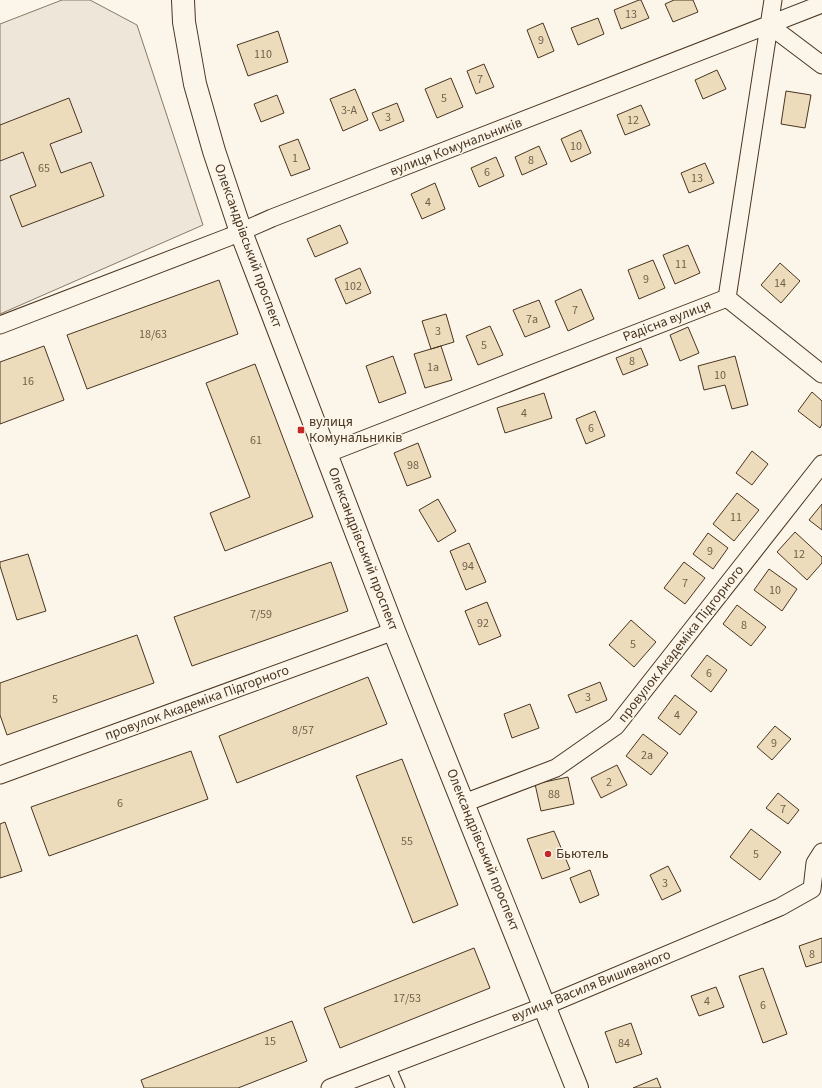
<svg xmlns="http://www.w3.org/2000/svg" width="822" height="1088" viewBox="0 0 822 1088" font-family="'Source Sans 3',sans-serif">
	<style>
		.green { fill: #ede6d9; stroke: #887966 }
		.building { fill: #ecdcbc; stroke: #4a3520 }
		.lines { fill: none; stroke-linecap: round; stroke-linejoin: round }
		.lane-casing { stroke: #4a3520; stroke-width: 11 }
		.street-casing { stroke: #4a3520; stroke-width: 19 }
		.secondary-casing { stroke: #4a3520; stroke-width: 24 }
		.lane { stroke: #fbf6e9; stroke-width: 9 }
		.street { stroke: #fbf6e9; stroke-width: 17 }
		.secondary { stroke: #fbf6e9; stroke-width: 22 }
		.poi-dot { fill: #c62828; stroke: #fbf6e9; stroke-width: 1.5 }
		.labels { text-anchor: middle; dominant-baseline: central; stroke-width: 3; stroke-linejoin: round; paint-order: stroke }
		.number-label { font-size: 12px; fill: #725f47 }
		.street-label { font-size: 14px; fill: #4a3520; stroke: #fbf6e9 }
		.poi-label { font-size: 14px; fill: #4a3520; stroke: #fbf6e9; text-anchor: start }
	</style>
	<rect width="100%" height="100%" fill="#fbf6e9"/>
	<path class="green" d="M62 0H90L137 25 203 225 0 314V24Z"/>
	<path class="building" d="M639 0H641L649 18 621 29 614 10Z
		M674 0H693L698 12 673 22 665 4Z
		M598 18 604 34 578 45 571 28Z
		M543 23 554 51 538 58 527 30Z
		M278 31 288 62 248 76 237 45Z
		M484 64 494 87 476 94 467 71Z
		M717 70 726 89 703 99 695 80Z
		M451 78 463 107 437 118 425 89Z
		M355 89 368 120 343 131 330 99Z
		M786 91 811 95 805 128 781 124Z
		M277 95 284 113 261 122 254 104Z
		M69 98 82 132 50 144 61 173 91 162 104 196 22 227 10 196 36 186 23 152 0 161V125Z
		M397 103 404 121 380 131 372 113Z
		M641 105 650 125 625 135 617 115Z
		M581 130 591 153 571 162 561 139Z
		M298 139 310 169 291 176 279 146Z
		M539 146 547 164 522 175 515 157Z
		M496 157 504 176 479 187 471 168Z
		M705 163 714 183 689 193 681 173Z
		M435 183 445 209 422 219 411 194Z
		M340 225 348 243 315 257 307 239Z
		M688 245 700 273 675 284 663 255Z
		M653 260 665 288 639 299 628 270Z
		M780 263 800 281 781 303 761 285Z
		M360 268 371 293 346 304 335 279Z
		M219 280 238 334 87 389 67 335Z
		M581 289 594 319 568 331 555 301Z
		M539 300 550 327 525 337 513 310Z
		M446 314 454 342 431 349 422 321Z
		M490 326 503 355 478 365 466 336Z
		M688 327 699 353 680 361 670 335Z
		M44 346 64 400 0 424V362Z
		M441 346 452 380 425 388 414 354Z
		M641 348 648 365 623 375 616 358Z
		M393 356 406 393 379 403 366 366Z
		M735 356 748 405 732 409 725 385 704 390 698 366Z
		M255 364 313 517 225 551 210 513 250 497 206 383Z
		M812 392 822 401V424L820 428 798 411Z
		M544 393 552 418 505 433 497 408Z
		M595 411 605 436 586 444 576 419Z
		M418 443 431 477 407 486 394 453Z
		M752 451 768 464 752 485 736 473Z
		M737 493 759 510 734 541 713 524Z
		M438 499 456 531 438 542 419 510Z
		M822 504V530L809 520Z
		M795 532 822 557V563L807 580 777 552Z
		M708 533 728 548 713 569 693 554Z
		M469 543 486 582 466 590 450 551Z
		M28 554 46 611 17 620 0 566V562Z
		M331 562 348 611 192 666 174 617Z
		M684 562 705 578 685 604 664 588Z
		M769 569 797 589 782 611 754 590Z
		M487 602 501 636 479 645 465 611Z
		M737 605 766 627 751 646 723 624Z
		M631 620 656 642 634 667 609 645Z
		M137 635 154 683 7 735 0 715V683Z
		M707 655 727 670 711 692 691 676Z
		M368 677 387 724 237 783 219 736Z
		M600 682 607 700 576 713 568 695Z
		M675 695 697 712 680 735 658 718Z
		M530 704 539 728 512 738 504 714Z
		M775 726 791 739 772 760 757 747Z
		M643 734 668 753 651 775 626 756Z
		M191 751 208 799 49 856 31 807Z
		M402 759 458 905 413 923 356 776Z
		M617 765 627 785 601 798 591 778Z
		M568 777 574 804 541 811 535 784Z
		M778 793 799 810 788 824 766 808Z
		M5 822 22 871 0 878V824Z
		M751 829 781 852 760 880 730 857Z
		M554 831 570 869 542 879 527 839Z
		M668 866 681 891 662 900 650 875Z
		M590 870 599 895 580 903 570 878Z
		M822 938V962L806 967 799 946Z
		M474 948 490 988 340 1048 324 1008Z
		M763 968 787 1034 763 1043 739 976Z
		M716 987 724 1007 699 1016 691 996Z
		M292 1021 307 1061 238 1088H144L141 1080Z
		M631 1023 642 1054 616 1063 605 1032Z
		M657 1078 661 1088H633Z"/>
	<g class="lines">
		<g class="lane-casing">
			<path id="lane" d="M390 1065 400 1088"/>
		</g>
		<g class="street-casing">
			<path id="street" d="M769 25 822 65
				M727 298 822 374
				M0 325 229 237 272 218 822 4
				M326 454 727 298 773 0
				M0 775 394 631
				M464 803 556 768 616 726 822 464
				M330 1088 545 1006 780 907 812 889 815 863 822 852"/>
		</g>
		<g class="secondary-casing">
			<path id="secondary" d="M183 0 184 22 195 84 214 151 241 232 394 631 577 1088"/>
		</g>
		<use href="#lane" class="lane"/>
		<use href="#street" class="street"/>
		<use href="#secondary" class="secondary"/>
	</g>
	<g class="poi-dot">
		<rect x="297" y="426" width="8" height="8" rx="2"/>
		<circle cx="548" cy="854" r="4"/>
	</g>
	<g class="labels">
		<g class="number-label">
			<text x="631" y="14">13</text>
			<text x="541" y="40">9</text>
			<text x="263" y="54">110</text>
			<text x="480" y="79">7</text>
			<text x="444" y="98">5</text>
			<text x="349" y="110">3-А</text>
			<text x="388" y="117">3</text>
			<text x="633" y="120">12</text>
			<text x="576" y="146">10</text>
			<text x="295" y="158">1</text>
			<text x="531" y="160">8</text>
			<text x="44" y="168">65</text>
			<text x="487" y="172">6</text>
			<text x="697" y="178">13</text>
			<text x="428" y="202">4</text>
			<text x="681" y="264">11</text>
			<text x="646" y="279">9</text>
			<text x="780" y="283">14</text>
			<text x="353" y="286">102</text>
			<text x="575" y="310">7</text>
			<text x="532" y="319">7а</text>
			<text x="438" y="331">3</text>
			<text x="153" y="334">18/63</text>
			<text x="484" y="345">5</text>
			<text x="632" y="361">8</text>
			<text x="433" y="367">1а</text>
			<text x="720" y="375">10</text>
			<text x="28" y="381">16</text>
			<text x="524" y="413">4</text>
			<text x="591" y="428">6</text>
			<text x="256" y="440">61</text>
			<text x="413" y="465">98</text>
			<text x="736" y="517">11</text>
			<text x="710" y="551">9</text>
			<text x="799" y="554">12</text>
			<text x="468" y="566">94</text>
			<text x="685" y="583">7</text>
			<text x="775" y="590">10</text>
			<text x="261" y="614">7/59</text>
			<text x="483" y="623">92</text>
			<text x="744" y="625">8</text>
			<text x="633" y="644">5</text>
			<text x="709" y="673">6</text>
			<text x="588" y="697">3</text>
			<text x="55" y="699">5</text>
			<text x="677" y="715">4</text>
			<text x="303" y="730">8/57</text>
			<text x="774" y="743">9</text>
			<text x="647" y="755">2а</text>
			<text x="609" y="782">2</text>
			<text x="554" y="794">88</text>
			<text x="120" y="803">6</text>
			<text x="783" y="809">7</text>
			<text x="407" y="841">55</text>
			<text x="756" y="854">5</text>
			<text x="665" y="883">3</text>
			<text x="812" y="954">8</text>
			<text x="407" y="998">17/53</text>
			<text x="707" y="1001">4</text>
			<text x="763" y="1005">6</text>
			<text x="270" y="1041">15</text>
			<text x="624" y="1043">84</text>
		</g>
		<g class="street-label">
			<text transform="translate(456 147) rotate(-21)">вулиця Комунальників</text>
			<text transform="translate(248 246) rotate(70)">Олександрівський проспект</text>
			<text transform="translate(667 321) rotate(-21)">Радісна вулиця</text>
			<text transform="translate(363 549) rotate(69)">Олександрівський проспект</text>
			<text transform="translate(681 644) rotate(-52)">провулок Академіка Підгорного</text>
			<text transform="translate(197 703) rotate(-20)">провулок Академіка Підгорного</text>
			<text transform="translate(483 850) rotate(68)">Олександрівський проспект</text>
			<text transform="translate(591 986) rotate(-22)">вулиця Василя Вишиваного</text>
		</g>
		<g class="poi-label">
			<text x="309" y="422">вулиця<tspan x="309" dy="16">Комунальників</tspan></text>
			<text x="556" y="854">Бьютель</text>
		</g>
	</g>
</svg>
